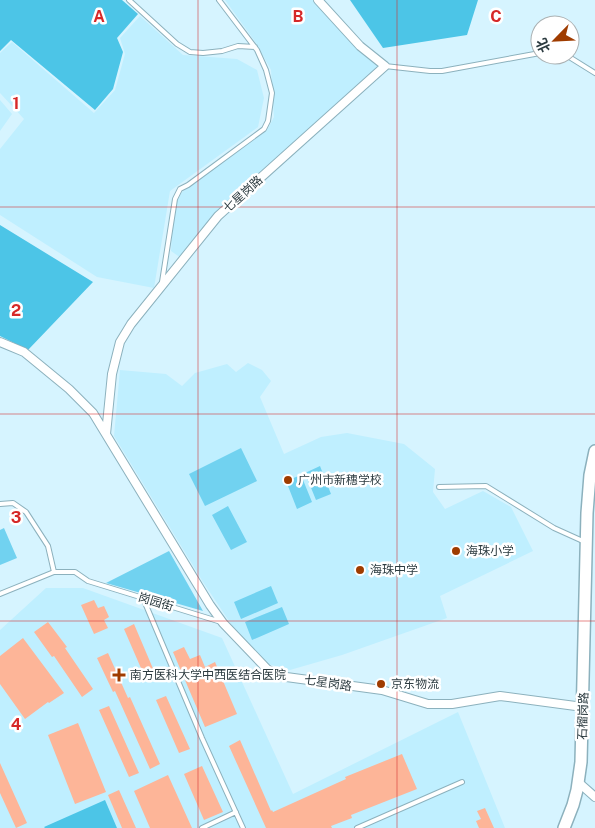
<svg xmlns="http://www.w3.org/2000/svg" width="595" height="828" viewBox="0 0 595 828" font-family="'Public Sans','Noto Sans SC',sans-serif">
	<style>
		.built { fill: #bfefff }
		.green { fill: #71d2f0 }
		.forest { fill: #4cc5e7 }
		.building { fill: #fdb598 }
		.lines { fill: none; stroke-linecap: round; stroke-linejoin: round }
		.lane-casing { stroke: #8cb1bd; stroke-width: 6 }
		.street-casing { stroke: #8cb1bd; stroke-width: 10 }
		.secondary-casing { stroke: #8cb1bd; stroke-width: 14 }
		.lane { stroke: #fff; stroke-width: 4 }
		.street { stroke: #fff; stroke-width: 8 }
		.secondary { stroke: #fff; stroke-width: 11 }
		.grid { fill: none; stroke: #d62828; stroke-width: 1; stroke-opacity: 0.55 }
		.poi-dot { fill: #9f3c00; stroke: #fff; stroke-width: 2 }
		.labels { text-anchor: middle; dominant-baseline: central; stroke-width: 5; stroke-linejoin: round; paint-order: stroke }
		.street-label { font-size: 12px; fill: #2c3b40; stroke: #fff }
		.poi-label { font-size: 12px; fill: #2c3b40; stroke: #fff; text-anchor: start }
		.grid-label { font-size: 16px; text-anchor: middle; font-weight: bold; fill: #d62828; stroke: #fff; stroke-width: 5; stroke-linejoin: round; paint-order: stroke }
	</style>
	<rect width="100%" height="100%" fill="#d6f4ff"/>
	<path class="built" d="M225 0H314L357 48 381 66 285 152 181 258 171 251 172 231 176 203 182 192 267 130 274 117 271 70 256 43Z
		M140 16 183 55 237 59 257 70 264 98 258 127 170 191 154 288 97 277 0 215V149L24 119 0 93V53L12 42 94 113 115 90 125 54 120 38Z
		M0 100 12 114 0 131Z
		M248 363 262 370 271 381 260 397 284 454 321 437 347 433 404 444 435 469 433 492 445 509 483 491 511 507 533 551 440 596 447 618 342 655 290 670 268 664 233 627 203 582 114 436 120 370 166 374 182 386 195 373 227 364 236 372Z
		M46 588H83L222 638 293 794 458 712 505 828H0V630Z"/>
	<path class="green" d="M241 448 257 481 205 506 189 474Z
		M320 466 331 494 316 500 305 473Z
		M301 475 312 502 297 509 286 481Z
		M228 506 247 542 231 550 212 515Z
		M4 528 17 558 0 565V530Z
		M169 551 203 611 106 583Z
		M271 586 278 603 241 619 234 602Z
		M282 607 289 624 252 640 245 622Z"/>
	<path class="forest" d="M0 0H122L138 14 117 38 123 52 113 89 95 110 11 40 0 51Z
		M350 0H478L467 35 383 48Z
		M0 225 93 282 28 350 0 336Z
		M105 800 117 828H45L44 827Z"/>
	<path class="building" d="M94 600 98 608 104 606 109 617 104 620 108 628 94 634 81 605Z
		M48 622 67 647 65 648 93 689 82 697 54 656 52 657 34 632Z
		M134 624 157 678 147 682 124 629Z
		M23 638 64 693 49 703 48 702 25 719 0 684V656Z
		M184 647 190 659 200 655 205 667 215 662 237 714 205 727 173 652Z
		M108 653 128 698 130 697 160 764 150 769 115 691 113 692 97 658Z
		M166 696 190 749 179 753 156 700Z
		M109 706 139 773 129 777 99 710Z
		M78 723 106 792 75 804 48 735Z
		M240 740 271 811 272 810 273 812 346 779 345 777 402 754 417 789 351 815 352 818 331 826 332 828H266L229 746Z
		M0 763 27 823 16 828 0 793Z
		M202 766 223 812 204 820 184 774Z
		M168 775 192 828H150L134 791Z
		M119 790 136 828H122L108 795Z
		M485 808 494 828H479L476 821 481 819 477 811Z"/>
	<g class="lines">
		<g class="lane-casing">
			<path id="lane" d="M129 0 177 44 190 52 203 53 222 51 238 46 255 47
				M566 55 595 73
				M385 66 430 71H442L540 53
				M162 282 175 199 180 189 188 185 264 129 268 121 272 93 266 70 257 50 219 0
				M439 487 486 486 554 528 585 542
				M0 504 13 503 26 512 48 546 54 572
				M0 594 54 572H75L88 581 221 622
				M143 598 202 738 243 828
				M202 828 236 812
				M357 828 462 782"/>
		</g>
		<g class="street-casing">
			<path id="street" d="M0 342 24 352 69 389 93 413 210 605 223 623 267 669 279 676 382 690 428 704H452L500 696 583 707
				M106 434 112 374 120 342 131 324 218 216 385 66 360 46 318 0
				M578 782 595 797"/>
		</g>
		<g class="secondary-casing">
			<path id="secondary" d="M564 828 573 805 577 790 581 762 587 513 590 475 595 451"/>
		</g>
		<use href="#lane" class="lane"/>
		<use href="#street" class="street"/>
		<use href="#secondary" class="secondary"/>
	</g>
	<path class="grid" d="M198 0V828M397 0V828M0 207H595M0 414H595M0 621H595"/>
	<g class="poi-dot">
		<circle cx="288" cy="480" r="5"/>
		<circle cx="456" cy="551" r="5"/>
		<circle cx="360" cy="570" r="5"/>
		<path d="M116.5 667.5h5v5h5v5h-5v5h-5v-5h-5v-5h5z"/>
		<circle cx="381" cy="684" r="5"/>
	</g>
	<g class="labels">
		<g class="street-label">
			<text transform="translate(243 194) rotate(-42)">七星岗路</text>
			<text transform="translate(156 602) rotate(17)">岗园街</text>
			<text transform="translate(328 683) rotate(8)">七星岗路</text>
			<text transform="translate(583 716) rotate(-88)">石榴岗路</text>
		</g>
		<g class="poi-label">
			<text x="298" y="480">广州市新穗学校</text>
			<text x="466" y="551">海珠小学</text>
			<text x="370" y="570">海珠中学</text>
			<text x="130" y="675">南方医科大学中西医结合医院</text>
			<text x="391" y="684">京东物流</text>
		</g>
	</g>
	<g class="grid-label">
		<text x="99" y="22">A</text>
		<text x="298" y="22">B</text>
		<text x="496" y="22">C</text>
		<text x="16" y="109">1</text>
		<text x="16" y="316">2</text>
		<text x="16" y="523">3</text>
		<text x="16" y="730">4</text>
	</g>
	<g transform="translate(555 40) rotate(246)"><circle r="24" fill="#ffffff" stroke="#abb1b3"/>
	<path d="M0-4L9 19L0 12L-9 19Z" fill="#9f3c00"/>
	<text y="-8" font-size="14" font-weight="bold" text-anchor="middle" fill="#2c3b40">北</text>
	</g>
</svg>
